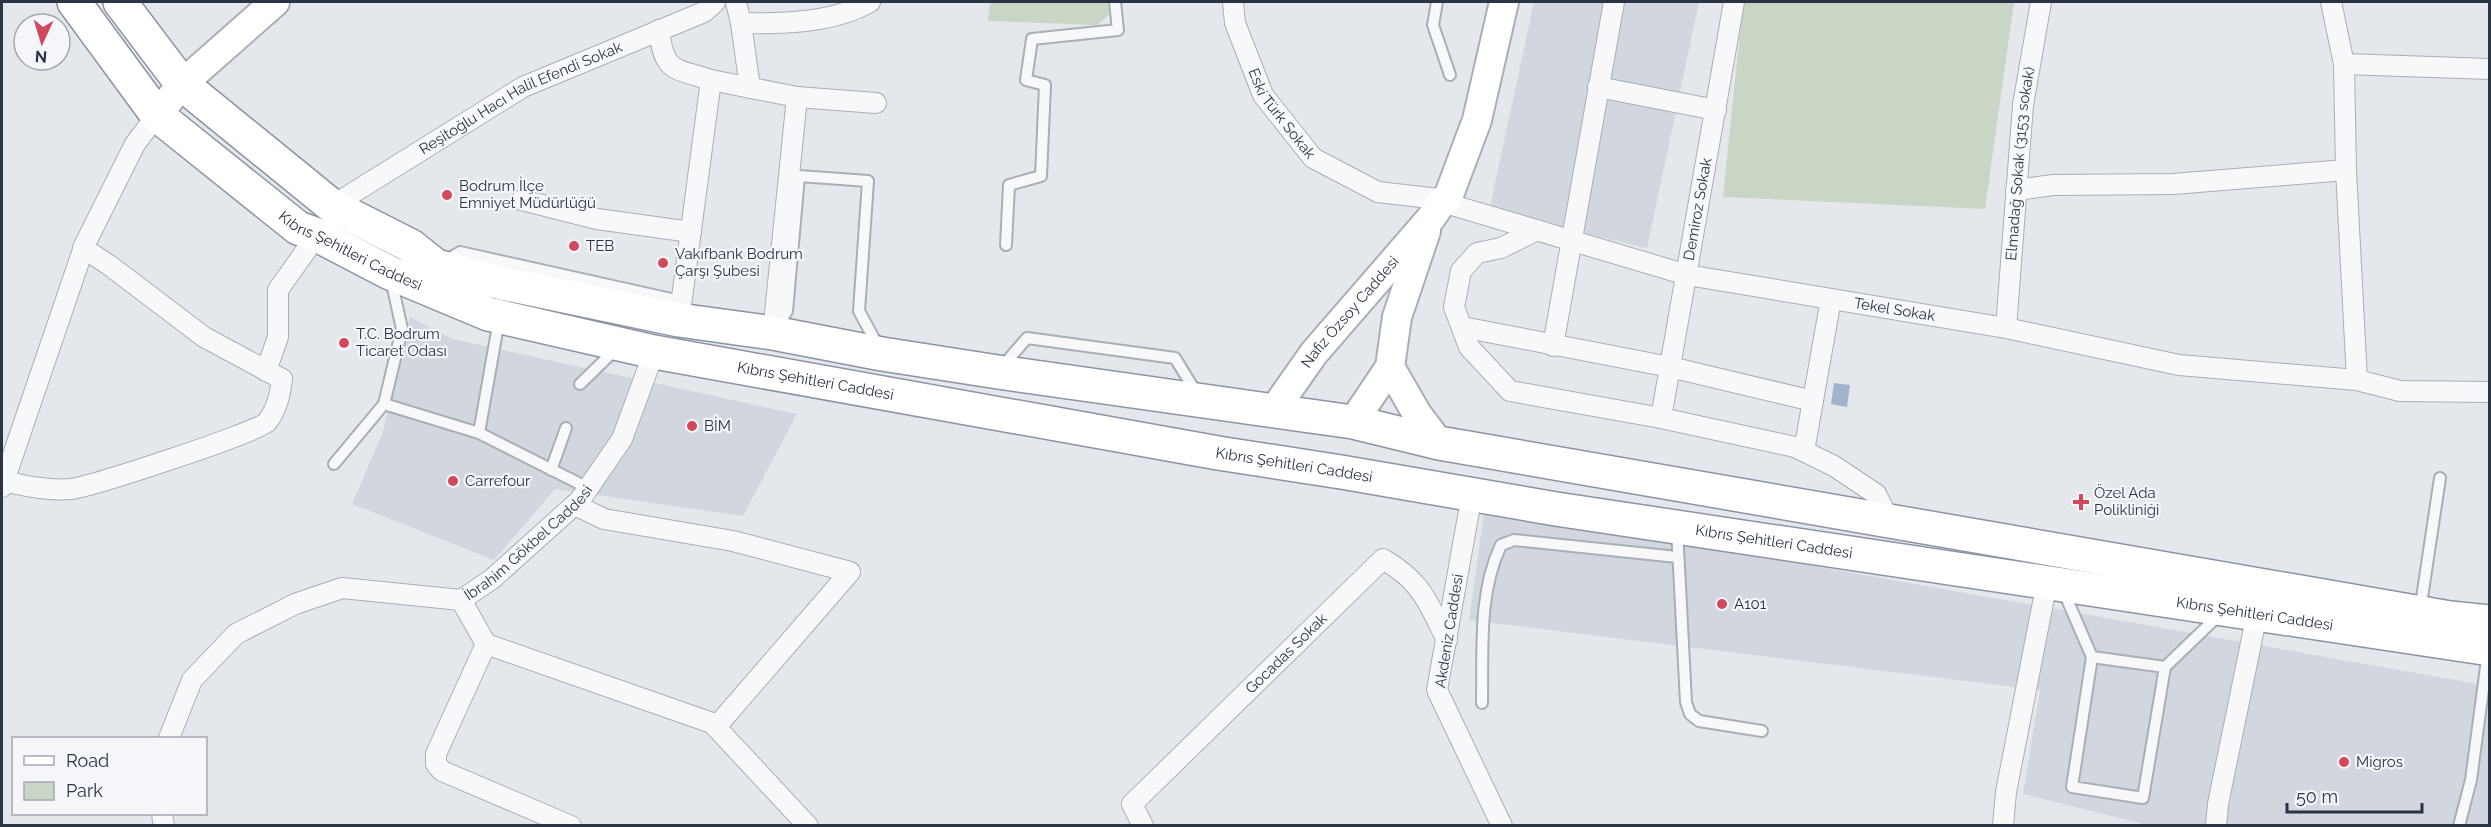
<svg xmlns="http://www.w3.org/2000/svg" width="2491" height="827" viewBox="0 0 2491 827" font-family="Raleway,sans-serif">
	<style>
		.built { fill: #d2d6de }
		.green { fill: #c9d6c5 }
		.water { fill: #9fb4cc }
		.lines { fill: none; stroke-linecap: round; stroke-linejoin: round }
		.lane-casing { stroke: #a9aeb7; stroke-width: 14 }
		.street-casing { stroke: #a9aeb7; stroke-width: 22 }
		.secondary-casing { stroke: #a9aeb7; stroke-width: 32 }
		.highway-casing { stroke: #8b94a3; stroke-width: 36 }
		.lane { stroke: #f7f8fa; stroke-width: 10 }
		.street { stroke: #f7f8fa; stroke-width: 20 }
		.secondary { stroke: #fff; stroke-width: 28 }
		.highway { stroke: #fff; stroke-width: 33 }
		.poi-dot { fill: #d1495b; stroke: #f4f6f9; stroke-width: 2 }
		.labels { text-anchor: middle; dominant-baseline: central; stroke-width: 4.5; stroke-linejoin: round; paint-order: stroke }
		.street-label { font-size: 15px; fill: #2b3445; stroke: #f4f6f9 }
		.poi-label { font-size: 15px; fill: #2b3445; stroke: #f4f6f9; text-anchor: start }
	</style>
	<rect width="100%" height="100%" fill="#e4e7ec"/>
	<path class="built" d="M1534 2H1699L1647 248 1489 211Z
		M410 317 452 339 797 414 743 516 555 489 494 560 352 504 383 432Z
		M1484 513 1663 540 1802 564 2489 686V825H2147L2023 794 2040 690 1469 620Z"/>
	<path class="green" d="M990 2H1108L1109 15 1097 25 988 21Z
		M1743 2H2014L1985 209 1723 197Z"/>
	<path class="water" d="M1834 383 1850 385 1847 407 1831 404Z"/>
	<g class="lines">
		<g class="lane-casing">
			<path id="lane" d="M1437 2 1433 25 1450 75
				M1006 245 1009 185 1041 176 1045 85 1026 80 1032 39 1118 30 1115 2
				M445 261 460 252 680 301
				M499 320 479 433 588 488
				M778 326 787 311 799 176 868 181 859 311 879 348
				M1001 368 1027 338 1175 358 1197 394
				M580 384 616 349
				M384 404 479 433
				M334 464 384 404 402 329 391 279
				M551 470 566 428
				M1677 529 1686 702 1690 714 1699 721 1762 731
				M2063 590 2092 657 2165 667 2219 615
				M2420 611 2440 478
				M2092 657 2072 787 2143 798 2165 667
				M1482 703C1483 651 1478 593 1501 545L1514 540 1677 557
				M2459 826 2471 780 2488 652"/>
		</g>
		<g class="street-casing">
			<g id="street">
				<path d="M736 2 741 23 750 88"/>
				<path id="s1" d="M1233 2 1235 23 1263 95 1313 158 1378 192 1447 200"/>
				<path d="M2331 2 2344 64 2490 69"/>
				<path d="M741 23C783 24 833 23 870 2"/>
				<path d="M659 30C664 73 674 68 711 80L679 320"/>
				<path d="M2344 64 2346 170 2357 380"/>
				<path d="M711 80 797 97 876 103"/>
				<path d="M1598 87 1716 110"/>
				<path d="M2016 190 2053 185 2173 184 2346 170"/>
				<path d="M522 200 597 219 691 232"/>
				<path id="s2" d="M1442 202 1687 275 2006 328 2179 365 2357 380 2400 391 2490 392"/>
				<path id="s3" d="M332 206 523 87 704 12 715 2"/>
				<path d="M1537 230 1501 248 1477 253 1461 271 1454 307 1469 347 1510 391 1661 418 1795 447 1834 466 1876 494 1890 522"/>
				<path d="M1462 327 1670 367 1813 401"/>
				<path id="s4" d="M2006 328 2023 105 2041 2"/>
				<path d="M773 333 797 97"/>
				<path d="M1553 346 1614 2"/>
				<path d="M266 371 278 337V290L317 235"/>
				<path id="s5" d="M1661 418 1734 2"/>
				<path d="M1804 451 1831 299"/>
				<path d="M3 481C26 486 48 491 71 489 93 486 256 433 267 422 277 409 280 395 282 379L204 337 109 265 83 248"/>
				<path d="M2 487 85 244 135 144 157 115"/>
				<path d="M1472 494 1437 690 1502 826"/>
				<path d="M575 505 604 519 733 541 850 572 716 727"/>
				<path d="M461 600 486 644 712 723 808 826"/>
				<path d="M486 644 436 754V764L442 771 571 826"/>
				<path id="s6" d="M169 738 192 680 236 634 295 604 342 588 461 600 492 579 580 500 622 439 654 352"/>
				<path d="M162 814 164 826"/>
				<path id="s7" d="M1143 826 1132 804 1383 559C1422 582 1427 601 1447 640"/>
				<path d="M2003 826 2006 792 2047 582"/>
				<path d="M2216 826 2218 804 2257 614"/>
			</g>
		</g>
		<g class="secondary-casing">
			<g id="secondary">
				<path d="M157 115 182 84 275 2"/>
				<path d="M1390 367 1417 414 1439 443"/>
				<path id="s8" d="M1274 410 1314 353 1431 218 1442 202 1447 200 1477 120 1504 2"/>
				<path d="M1353 422 1390 367 1397 317 1426 231"/>
			</g>
		</g>
		<g class="highway-casing">
			<g id="highway">
				<path id="s9" d="M74 2 157 115 298 228 317 235 390 273 488 314 654 352 1218 453 1341 472 1556 509 2490 649"/>
				<path d="M120 2 182 84 332 206 411 246 436 266 502 283 679 320 773 333 882 354 998 372 1353 422 1439 443 2450 618 2490 622"/>
			</g>
		</g>
		<use href="#lane" class="lane"/>
		<use href="#street" class="street"/>
		<use href="#secondary" class="secondary"/>
		<use href="#highway" class="highway"/>
	</g>
	<g class="poi-dot">
		<circle cx="447" cy="195" r="6"/>
		<circle cx="574" cy="246" r="6"/>
		<circle cx="663" cy="263" r="6"/>
		<circle cx="344" cy="343" r="6"/>
		<circle cx="692" cy="426" r="6"/>
		<circle cx="453" cy="481" r="6"/>
		<path d="M2078 493h6v6h6v6h-6v6h-6v-6h-6v-6h6z"/>
		<circle cx="1722" cy="604" r="6"/>
		<circle cx="2344" cy="762" r="6"/>
	</g>
	<g class="labels">
		<g class="street-label">
			<text stroke="none"><textPath href="#s3" startOffset="218">Reşitoğlu Hacı Halil Efendi Sokak</textPath></text>
			<text stroke="none"><textPath href="#s1" startOffset="124">Eski Türk Sokak</textPath></text>
			<text stroke="none"><textPath href="#s4" startOffset="165">Elmadağ Sokak (3153 sokak)</textPath></text>
			<text stroke="none"><textPath href="#s5" startOffset="212">Demiroz Sokak</textPath></text>
			<text stroke="none"><textPath href="#s9" startOffset="378">Kıbrıs Şehitleri Caddesi</textPath></text>
			<text stroke="none"><textPath href="#s2" startOffset="466">Tekel Sokak</textPath></text>
			<text stroke="none"><textPath href="#s8" startOffset="124">Nafiz Özsoy Caddesi</textPath></text>
			<text stroke="none"><textPath href="#s9" startOffset="864">Kıbrıs Şehitleri Caddesi</textPath></text>
			<text stroke="none"><textPath href="#s9" startOffset="1350">Kıbrıs Şehitleri Caddesi</textPath></text>
			<text stroke="none"><textPath href="#s6" startOffset="450">İbrahim Gökbel Caddesi</textPath></text>
			<text stroke="none"><textPath href="#s9" startOffset="1836">Kıbrıs Şehitleri Caddesi</textPath></text>
			<text stroke="none"><textPath href="#s9" startOffset="2322">Kıbrıs Şehitleri Caddesi</textPath></text>
			<text transform="translate(1449 631) rotate(-81)">Akdeniz Caddesi</text>
			<text stroke="none"><textPath href="#s7" startOffset="240">Gocadas Sokak</textPath></text>
		</g>
		<g class="poi-label">
			<text x="459" y="186">Bodrum İlçe<tspan x="459" dy="17">Emniyet Müdürlüğü</tspan></text>
			<text x="586" y="246">TEB</text>
			<text x="675" y="254">Vakıfbank Bodrum<tspan x="675" dy="17">Çarşı Şubesi</tspan></text>
			<text x="356" y="334">T.C. Bodrum<tspan x="356" dy="17">Ticaret Odası</tspan></text>
			<text x="704" y="426">BİM</text>
			<text x="465" y="481">Carrefour</text>
			<text x="2094" y="493">Özel Ada<tspan x="2094" dy="17">Polikliniği</tspan></text>
			<text x="1734" y="604">A101</text>
			<text x="2356" y="762">Migros</text>
		</g>
	</g>
	<rect width="2491" height="827" fill="none" stroke="#2b3445" stroke-width="6"/>
	<rect x="12" y="737" width="195" height="78" fill="#f4f6f9" stroke="#a4a8b1" stroke-width="1.5"/>
	<rect x="24" y="756" width="30" height="9" fill="#ffffff" stroke="#a4a8b1" stroke-width="1.5"/>
	<text x="66" y="767" font-size="18" fill="#2b3445">Road</text>
	<rect x="24" y="782" width="30" height="18" fill="#c9d6c5" stroke="#a4a8b1" stroke-width="1.5"/>
	<text x="66" y="797" font-size="18" fill="#2b3445">Park</text>
	<g transform="translate(42 42) rotate(184)"><circle r="28" fill="#f4f6f9" stroke="#a4a8b1" stroke-width="1.5"/>
	<path d="M0-4.5L10 22L0 15L-10 22Z" fill="#d1495b"/>
	<text y="-9" font-size="16" font-weight="bold" text-anchor="middle" fill="#2b3445">N</text>
	</g>
	<path d="M2287 803v9h135v-9" fill="none" stroke="#2b3445" stroke-width="3"/>
	<text x="2296" y="803" font-size="18" fill="#2b3445" stroke="#f4f6f9" stroke-width="4.5" paint-order="stroke">50 m</text>
</svg>
